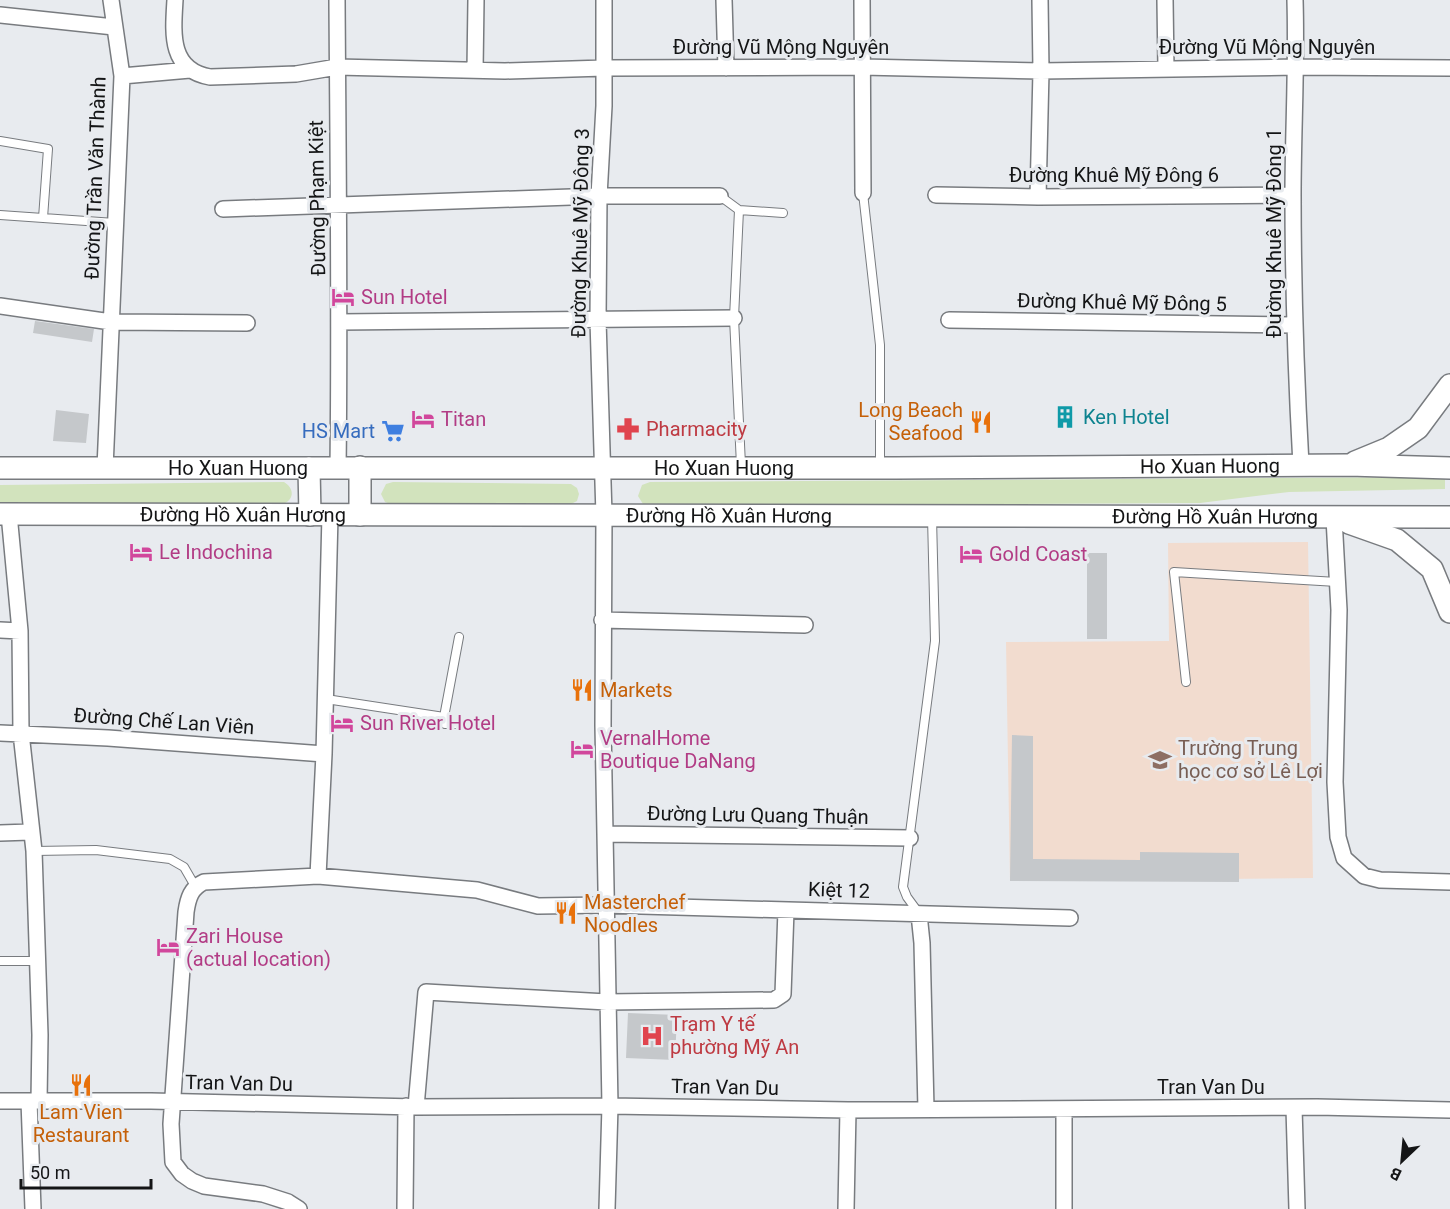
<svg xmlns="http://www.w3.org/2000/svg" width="1450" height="1209" viewBox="0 0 1450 1209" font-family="Roboto,sans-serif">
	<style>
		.education { fill: #f2dccf }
		.green { fill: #d2e3bd }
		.building { fill: #c5c8cb }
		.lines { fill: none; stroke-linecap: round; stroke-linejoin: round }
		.lane-casing { stroke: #787b7f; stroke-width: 10 }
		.street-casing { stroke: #787b7f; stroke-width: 18 }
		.secondary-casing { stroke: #787b7f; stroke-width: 24 }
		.lane { stroke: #fff; stroke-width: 8 }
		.street { stroke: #fff; stroke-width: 15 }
		.secondary { stroke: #fff; stroke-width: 21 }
		.labels { text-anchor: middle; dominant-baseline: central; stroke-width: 6; stroke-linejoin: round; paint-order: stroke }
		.street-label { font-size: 20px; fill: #141516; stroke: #e8ebef }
		.hotel-label { font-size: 20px; fill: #b23c85; stroke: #e8ebef; text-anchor: start }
		.food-label { font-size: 20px; fill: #c56008; stroke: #e8ebef; text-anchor: start }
		.culture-label { font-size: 20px; fill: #0d838f; stroke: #e8ebef; text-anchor: start }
		.health-label { font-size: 20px; fill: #be3a42; stroke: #e8ebef; text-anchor: start }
		.shop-label { font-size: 20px; fill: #366cbe; stroke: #e8ebef; text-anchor: end }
		.education-label { font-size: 20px; fill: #785e54; stroke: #e8ebef; text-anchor: start }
	</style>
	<rect width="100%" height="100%" fill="#e8ebef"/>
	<path class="education" d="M1308 542 1313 878 1010 881 1006 642 1169 641 1168 543Z"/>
	<path class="green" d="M1445 477V489L1289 492 1200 503 653 506 643 504 638 496 642 485 650 482Z
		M284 482C294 488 295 499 283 504L0 506V485Z
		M393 482 571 484 577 488 579 494 577 501 571 504 393 505 385 502 381 494 386 484Z"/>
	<path class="building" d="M35 321 94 329 92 342 33 333Z
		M56 410 89 414 86 443 53 441Z
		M1087 553H1107V639H1087Z
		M1012 735 1033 736V859L1140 860V852L1239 853V882L1010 881Z
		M628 1013 677 1015 675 1060 626 1058Z"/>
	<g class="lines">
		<g class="lane-casing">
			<path id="lane" d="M0 141 48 149 43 218
				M863 193 880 345V466
				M720 196 739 210 734 318 741 465
				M739 210 783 213
				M0 215 115 223
				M1186 682 1174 572 1337 582
				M326 699 444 717 459 637
				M444 717 445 724H467
				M34 851 96 850 170 859 184 867 195 886
				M918 912 907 897 903 887 935 641 932 517
				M0 961H38"/>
		</g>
		<g class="street-casing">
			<path id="street" d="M175 0C173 33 169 70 210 77L296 74 337 67 505 71 604 68 862 67 1041 71 1297 67 1450 68
				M337 0C338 156 340 312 338 468
				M604 0V106L599 196 598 320 604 515 603 725 610 1106 607 1209
				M724 0 726 68
				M862 0 863 193
				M1165 0 1166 69
				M1295 0C1297 66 1293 131 1293 196 1293 286 1296 375 1301 465
				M0 15 114 27
				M475 70 476 0
				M122 76 190 70
				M936 195 1038 197 1293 195
				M1038 197 1041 71 1040 0
				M223 209 599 196H720
				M0 306 111 322 247 323
				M949 320 1294 325
				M340 322 734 318
				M105 468 122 76 111 0
				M9 514 20 631
				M1334 518 1339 610 1335 782 1338 837 1344 858 1364 876 1380 880 1450 882
				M602 620 805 625
				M0 630 20 631 21 733 34 851 40 1035 39 1101
				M0 733 108 738 324 754
				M0 833 30 832
				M605 834 910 838
				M318 876 324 754 330 515
				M919 914 922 943 926 1109
				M0 1101H151L416 1107 610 1106 848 1110 1317 1107 1450 1110
				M29 1101 33 1209
				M416 1107 426 992 607 1002 774 1000 783 994 786 910
				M1294 1108 1297 1209
				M299 1209 288 1202 263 1194 204 1186 192 1181 182 1174 173 1162 171 1124 186 912C188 898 191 888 204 882L318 876 477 890 538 906 606 905 1070 918
				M405 1209 406 1106
				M846 1209 848 1110
				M1064 1209V1109"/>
		</g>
		<g class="secondary-casing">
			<g id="secondary">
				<path d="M1355 462 1389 448 1418 428 1450 385"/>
				<path id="s1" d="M0 468H896L1349 465 1450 468"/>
				<path d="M309 468 310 515"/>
				<path id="s2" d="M0 514 1450 517"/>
				<path d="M360 515V467"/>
				<path d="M1349 523 1397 540 1432 569 1450 612"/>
			</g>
		</g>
		<use href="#lane" class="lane"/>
		<use href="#street" class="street"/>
		<use href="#secondary" class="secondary"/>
	</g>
	<defs>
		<g id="hotel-bare" transform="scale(1.8)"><path d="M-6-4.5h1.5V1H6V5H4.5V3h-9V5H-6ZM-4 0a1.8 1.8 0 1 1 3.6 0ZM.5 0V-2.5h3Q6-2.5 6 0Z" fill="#d1479c" stroke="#e8ebef" stroke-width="2.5" paint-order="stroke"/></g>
		<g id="building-bare" transform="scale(1.8)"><path d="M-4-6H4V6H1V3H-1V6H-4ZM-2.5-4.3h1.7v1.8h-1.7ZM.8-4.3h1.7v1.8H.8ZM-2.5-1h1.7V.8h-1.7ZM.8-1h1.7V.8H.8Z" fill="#0f9aa8" stroke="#e8ebef" stroke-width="2.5" paint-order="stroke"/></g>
		<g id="restaurant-bare" transform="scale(1.8)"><path d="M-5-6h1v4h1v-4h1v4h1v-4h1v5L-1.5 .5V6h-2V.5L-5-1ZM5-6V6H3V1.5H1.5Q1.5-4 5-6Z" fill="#e8710a" stroke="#e8ebef" stroke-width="2.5" paint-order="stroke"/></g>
		<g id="pharmacy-bare" transform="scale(1.8)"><path d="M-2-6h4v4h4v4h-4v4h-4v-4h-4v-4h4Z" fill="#e0444e" stroke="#e8ebef" stroke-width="2.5" paint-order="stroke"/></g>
		<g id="supermarket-bare" transform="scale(1.8)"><path d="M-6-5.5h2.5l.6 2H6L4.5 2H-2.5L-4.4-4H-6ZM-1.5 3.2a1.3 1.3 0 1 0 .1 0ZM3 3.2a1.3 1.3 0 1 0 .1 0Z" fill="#3f7fe0" stroke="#e8ebef" stroke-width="2.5" paint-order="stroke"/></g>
		<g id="school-bare" transform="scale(1.8)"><path d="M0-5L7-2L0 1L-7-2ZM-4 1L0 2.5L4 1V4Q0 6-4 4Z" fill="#8d6e63" stroke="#e8ebef" stroke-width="2.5" paint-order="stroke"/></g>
		<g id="hospital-bare" transform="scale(1.8)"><path d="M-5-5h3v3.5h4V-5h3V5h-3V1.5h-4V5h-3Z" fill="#e0444e" stroke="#e8ebef" stroke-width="2.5" paint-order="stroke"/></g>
	</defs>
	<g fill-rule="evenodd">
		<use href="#hotel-bare" x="343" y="297"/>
		<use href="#building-bare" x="1065" y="417"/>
		<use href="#hotel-bare" x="423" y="419"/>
		<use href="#restaurant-bare" x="981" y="422"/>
		<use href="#pharmacy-bare" x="628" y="429"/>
		<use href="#supermarket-bare" x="393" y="431"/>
		<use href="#hotel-bare" x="141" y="552"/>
		<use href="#hotel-bare" x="971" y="554"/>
		<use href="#restaurant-bare" x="582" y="690"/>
		<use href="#hotel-bare" x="342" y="723"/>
		<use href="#hotel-bare" x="582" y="749"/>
		<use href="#school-bare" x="1160" y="760"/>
		<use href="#restaurant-bare" x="566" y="913"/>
		<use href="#hotel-bare" x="168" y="947"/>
		<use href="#hospital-bare" x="652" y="1036"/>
		<use href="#restaurant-bare" x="81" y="1085"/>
	</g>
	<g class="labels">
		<g class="street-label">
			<text x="781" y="47">Đường Vũ Mộng Nguyên</text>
			<text x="1267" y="47">Đường Vũ Mộng Nguyên</text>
			<text x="1114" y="175">Đường Khuê Mỹ Đông 6</text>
			<text transform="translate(95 178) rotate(-88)">Đường Trần Văn Thành</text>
			<text transform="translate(317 198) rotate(-91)">Đường Phạm Kiệt</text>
			<text transform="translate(580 233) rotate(-89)">Đường Khuê Mỹ Đông 3</text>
			<text transform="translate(1274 233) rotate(-90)">Đường Khuê Mỹ Đông 1</text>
			<text transform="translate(1122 302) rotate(1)">Đường Khuê Mỹ Đông 5</text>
			<text stroke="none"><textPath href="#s1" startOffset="1210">Ho Xuan Huong</textPath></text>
			<text stroke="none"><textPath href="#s1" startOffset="724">Ho Xuan Huong</textPath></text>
			<text stroke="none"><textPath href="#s1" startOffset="238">Ho Xuan Huong</textPath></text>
			<text stroke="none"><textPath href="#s2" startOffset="243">Đường Hồ Xuân Hương</textPath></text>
			<text stroke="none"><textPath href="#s2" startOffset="729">Đường Hồ Xuân Hương</textPath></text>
			<text stroke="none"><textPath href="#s2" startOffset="1215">Đường Hồ Xuân Hương</textPath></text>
			<text transform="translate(164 721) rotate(4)">Đường Chế Lan Viên</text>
			<text transform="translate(758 815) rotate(1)">Đường Lưu Quang Thuận</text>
			<text transform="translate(839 890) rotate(2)">Kiệt 12</text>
			<text transform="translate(239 1083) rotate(1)">Tran Van Du</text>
			<text transform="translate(725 1087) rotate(1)">Tran Van Du</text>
			<text x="1211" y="1087">Tran Van Du</text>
		</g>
		<g class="hotel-label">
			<text x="361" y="297">Sun Hotel</text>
			<text x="441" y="419">Titan</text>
			<text x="159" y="552">Le Indochina</text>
			<text x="989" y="554">Gold Coast</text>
			<text x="360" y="723">Sun River Hotel</text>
			<text x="600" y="738">VernalHome<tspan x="600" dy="23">Boutique DaNang</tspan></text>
			<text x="186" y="936">Zari House<tspan x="186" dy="23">(actual location)</tspan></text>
		</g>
		<g class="food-label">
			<text x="963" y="410" text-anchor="end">Long Beach<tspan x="963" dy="23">Seafood</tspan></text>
			<text x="600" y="690">Markets</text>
			<text x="584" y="902">Masterchef<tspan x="584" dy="23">Noodles</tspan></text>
			<text x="81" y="1112" text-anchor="middle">Lam Vien<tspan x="81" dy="23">Restaurant</tspan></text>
		</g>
		<g class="culture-label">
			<text x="1083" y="417">Ken Hotel</text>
		</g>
		<g class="health-label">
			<text x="646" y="429">Pharmacity</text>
			<text x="670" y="1024">Trạm Y tế<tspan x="670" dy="23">phường Mỹ An</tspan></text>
		</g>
		<g class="shop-label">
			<text x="375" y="431">HS Mart</text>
		</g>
		<g class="education-label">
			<text x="1178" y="748">Trường Trung<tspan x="1178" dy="23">học cơ sở Lê Lợi</tspan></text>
		</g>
	</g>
	<g transform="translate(1402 1161) rotate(206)" stroke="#e8ebef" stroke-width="4.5" paint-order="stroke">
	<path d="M0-4.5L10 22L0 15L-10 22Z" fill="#141516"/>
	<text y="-9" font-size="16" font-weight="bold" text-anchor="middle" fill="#141516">B</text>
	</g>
	<path d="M21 1179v9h130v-9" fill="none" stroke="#141516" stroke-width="3"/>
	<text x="30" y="1179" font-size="18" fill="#141516" stroke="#e8ebef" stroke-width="4.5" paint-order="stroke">50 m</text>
</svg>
